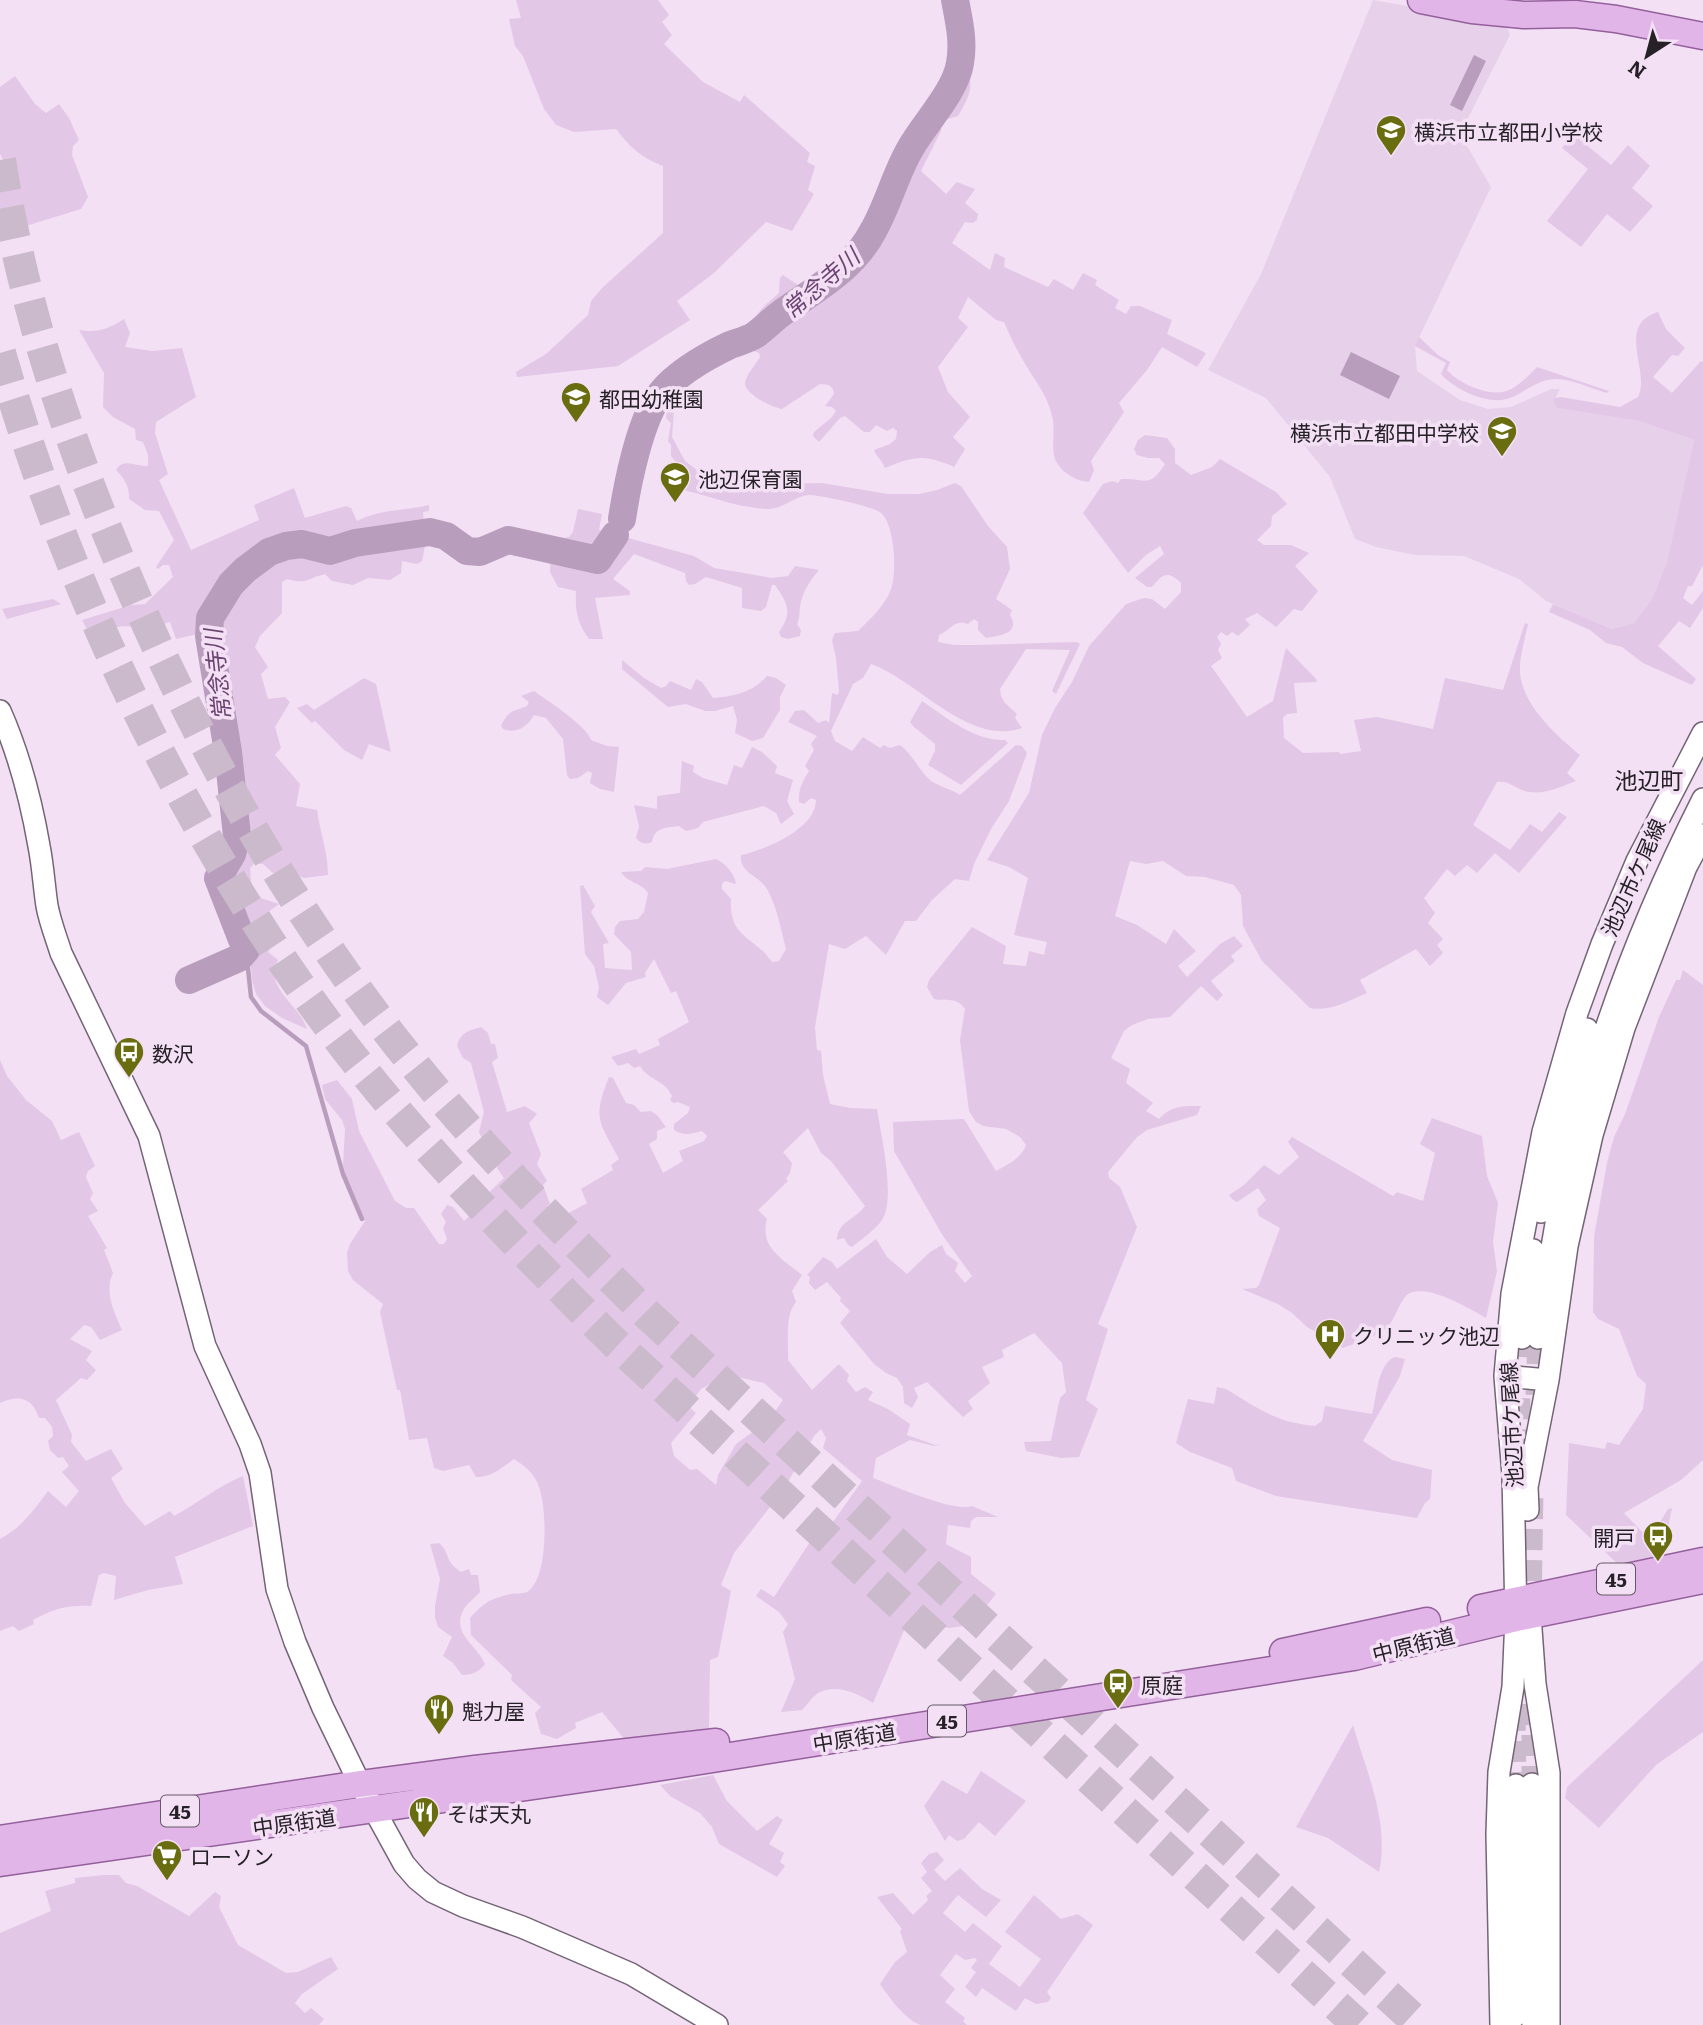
<svg xmlns="http://www.w3.org/2000/svg" width="1703" height="2025" viewBox="0 0 1703 2025" font-family="Literata,'Noto Sans JP',serif">
	<style>
		.built { fill: #e7d1ea }
		.green { fill: #e3c7e6; fill-rule: evenodd }
		.water { fill: #b99dbd }
		.lines { fill: none; stroke-linecap: round; stroke-linejoin: round }
		.stream { stroke: #b99dbd; stroke-width: 4.5 }
		.river { stroke: #b99dbd; stroke-width: 28 }
		.minor-tunnel { stroke: #cabacc; stroke-width: 21; stroke-dasharray: 21 10; stroke-linecap: butt }
		.highway-tunnel { stroke: #cabacc; stroke-width: 32; stroke-dasharray: 32 16; stroke-linecap: butt }
		.minor-casing { stroke: #746476; stroke-width: 24 }
		.major-casing { stroke: #93609b; stroke-width: 29 }
		.minor { stroke: #fff; stroke-width: 21 }
		.major { stroke: #e2b5e8; stroke-width: 26 }
		.labels { text-anchor: middle; dominant-baseline: central; stroke-width: 7; stroke-linejoin: round; paint-order: stroke }
		.shield { fill: #f3e0f5; stroke: #645a65; stroke-width: 2 }
		.shield-label { font-size: 19px; font-weight: bold; fill: #262027 }
		.poi-label { font-size: 21px; fill: #262027; stroke: #f3e0f5; text-anchor: start }
		.street-label { font-size: 21px; fill: #262027; stroke: #f3e0f5 }
		.water-label { font-size: 23px; font-style: italic; fill: #6b4471; stroke: #f3e0f5 }
		.neighbourhood-label { font-size: 23px; fill: #262027; stroke: #f3e0f5 }
	</style>
	<rect width="100%" height="100%" fill="#f3e0f5"/>
	<path class="built" d="M1373 0 1506 23 1510 35 1460 134 1491 187 1415 346 1417 371 1460 400 1488 409 1511 407 1551 389H1560L1554 401 1557 408 1639 421 1694 440 1667 562 1652 599 1634 623 1612 629 1546 601 1519 579 1464 556 1415 555 1376 547 1355 539 1330 477 1266 398 1208 370 1261 274Z"/>
	<path class="green" d="M516 0H658L669 15 662 22 672 35 664 44 703 82 740 102 744 95 810 153 807 162 815 166 808 190 814 194 792 231 766 222 714 273 677 301 690 320 618 366 517 377 516 372 546 354 588 315 591 301 602 288 663 233V166C640 157 631 148 616 129L574 132 556 125 544 109 523 56 515 46 509 19 521 18Z
		M958 65C980 79 968 99 958 116L944 120 941 124V131L921 171 946 194 957 182 975 189 965 203 978 214 977 220 973 223 965 222 952 243 990 270 995 253 1005 258 1004 267 1048 287 1054 279 1073 290 1083 273 1097 280 1095 285 1119 300 1115 308 1126 314 1131 306H1140L1172 320 1167 334 1206 353 1197 367 1162 347 1147 370 1119 403 1124 412 1091 461 1094 470 1089 482C1076 481 1064 474 1057 463 1050 452 1055 433 1053 420 1049 397 1035 381 1024 362 1016 349 1010 336 1004 322L996 320 968 297 958 318 968 327 938 367 948 392 970 417 953 437 965 449 954 467C925 454 914 456 885 468 882 460 876 456 874 450L890 444 896 439 897 431 893 428 887 431 876 425 870 432H864L845 416 840 418 819 442 813 436 814 432 831 418 836 411 832 407 825 406 834 394 833 389 829 385 820 384 782 409C773 408 744 394 745 383 746 375 756 364 760 357L759 353C731 340 715 355 691 367L689 366 688 362 693 358 746 328 764 306 779 293 780 278 783 275 813 295C862 264 879 224 904 175L897 169 934 99 947 78Z
		M15 76 35 104 46 113 59 104 69 118 79 140 73 146 72 155 88 197 81 209 3 233 0 228V178L11 174 0 154V87Z
		M1573 134 1611 165 1628 145 1650 166 1632 188 1653 206 1630 232 1607 214 1581 247 1547 221 1588 169 1562 148Z
		M1658 312 1666 329 1685 348 1678 356 1672 355 1653 377 1672 393 1701 361 1703 362V565L1692 586H1688L1683 598 1692 605 1703 591V608L1690 628 1679 621 1658 646 1696 679 1692 685 1643 663 1622 647 1606 643 1590 630 1549 612 1553 604 1612 629 1634 623 1652 599 1667 562 1694 440 1639 421 1557 408 1553 401 1555 398 1561 397 1620 407 1638 397C1651 372 1615 325 1658 312Z
		M124 319 130 333 125 347 152 351 182 348 196 397 156 422 155 433 168 474 159 480 191 550 259 520 254 505 294 488 305 518 346 506 351 508 357 521C380 509 404 511 429 505V511L423 512 424 526 439 530 436 538 426 541 422 561 417 564 402 561 401 573 390 580 368 578 353 585 332 581 325 574C308 578 307 585 287 579L282 582V613L260 636 255 647 268 667 261 674 268 699 285 697 290 702 275 727 281 748 275 755 300 784 296 806 317 810C320 832 328 853 328 875L304 878 287 872 273 873 263 864 255 863 250 868 252 895 279 904 256 921 272 946 268 952 278 960C263 988 300 1005 307 1029L282 1018 265 1006 256 994 252 980 248 933 230 900 226 877 240 845V818L237 817 225 716 216 718 202 633 176 639 170 622 142 630C130 623 112 627 100 632L102 639 94 642 82 620 131 605 145 604 173 577 169 565H163L158 569 156 567 174 540 159 511 145 510 129 499C130 487 124 478 116 470 123 457 136 467 148 466V455L143 442 136 440 135 429 113 417 103 407 104 373 79 330C98 333 108 329 124 319Z
		M1419 337 1438 355 1450 362 1447 370C1454 378 1465 384 1475 388 1505 399 1516 389 1537 367L1609 391 1607 393C1592 389 1570 378 1555 379 1537 380 1525 392 1510 398 1489 406 1455 390 1441 374L1446 363 1415 346Z
		M675 387 683 396 674 409 672 437 685 461 701 473 735 480 744 486 772 490 780 484 822 483 888 494H919L937 490 955 483 961 486 988 526 1007 547 1010 569 996 599 1012 610 1010 615C1021 634 999 636 986 638L978 630V622L974 619 968 624C954 619 951 630 939 635L938 642 954 645H977L1077 642 1080 644 1056 694 1052 691 1070 650 1026 649 1000 689 1001 696 1005 703 1017 714 1015 718 1022 728C969 747 917 680 871 664L863 678 853 684 831 731 835 741 852 751 863 737 880 748 884 745 890 748 900 745C913 755 918 769 930 780 935 785 951 789 960 795L1016 745 1022 746 1027 753 1009 801 991 829 974 864 969 881 955 879 932 900 916 921H905L886 955 866 936 845 949 829 944 815 1027 817 1050 821 1051 823 1075 830 1104 850 1108 877 1109C881 1135 896 1199 882 1220 875 1230 862 1239 852 1247L848 1245 844 1238 837 1240C837 1222 856 1219 865 1206L831 1161 821 1153 808 1128 783 1152 792 1163 790 1173 786 1179 788 1181 758 1210 767 1219C759 1247 782 1259 802 1275L792 1291 796 1302C784 1317 789 1341 788 1360L812 1390 839 1364 849 1375 847 1381 856 1392 865 1387 873 1392 868 1400 888 1409 910 1424 907 1435 935 1445 942 1444 934 1446 910 1440 876 1458 873 1478C892 1485 955 1513 972 1506L998 1517H976L971 1521 970 1528 948 1525 946 1544 971 1557V1574L996 1594 971 1625 949 1628 909 1619 873 1703C858 1694 837 1683 818 1693 812 1697 807 1705 802 1710L781 1712 795 1679 783 1632 788 1624 779 1612 756 1596 761 1589 774 1597 821 1525 828 1529 862 1481 823 1448 826 1438 821 1429 814 1436 784 1489 734 1553 721 1585 731 1591 718 1657 710 1660 709 1728 643 1740H625L602 1712 575 1723 576 1728 557 1739 541 1734 535 1713 541 1707 511 1680 512 1675 471 1635 470 1618C485 1602 489 1599 511 1594 515 1593 523 1594 527 1592 549 1579 547 1508 539 1487 535 1474 525 1466 514 1459 503 1467 490 1478 476 1477L469 1465 443 1471 434 1468 427 1438 409 1440 400 1390H397L380 1312 383 1304 353 1280 348 1271 347 1253 350 1244 365 1221 346 1179 343 1164 345 1129 342 1120 325 1099 322 1085 337 1080 352 1099 359 1131 395 1201 406 1208H414L439 1244H444L447 1239 443 1228 446 1222 441 1214 447 1205 453 1207 464 1221 477 1209 476 1205 504 1178 497 1168V1156L483 1141 479 1132 484 1112 471 1063 463 1058 457 1046C461 1032 468 1031 481 1027L488 1033 491 1044H495L498 1058 492 1062 507 1112 525 1106 537 1114 529 1123 541 1154 537 1164 547 1181 543 1185 550 1204 547 1206 565 1215 587 1203 581 1189 613 1170 611 1165 619 1159C599 1121 592 1119 609 1077L613 1078 626 1103 634 1105 641 1112 651 1111 657 1115 666 1127 657 1131V1139L649 1144 663 1173 683 1161 679 1151 704 1141 707 1136 702 1131C692 1134 683 1136 674 1130V1124L688 1113 690 1107 678 1102 673 1103 670 1100 672 1096C665 1080 648 1080 640 1066L634 1068 628 1063 618 1066 611 1057 636 1049 639 1054 660 1045 658 1039 689 1022 676 991 671 993 654 959 645 973 646 977 626 983 608 1005 597 997 599 987 594 966 585 954 580 886 583 885 595 906 591 912 609 943 603 944 605 968 632 970 631 952 614 934 615 927 620 921 638 919 644 912 648 893C642 883 628 883 621 872L641 871 645 867 667 869 716 859C725 863 735 874 736 884L725 881 722 884V889L731 899C729 929 743 934 764 952L772 962 779 961 786 949C781 930 777 906 767 889 759 875 739 873 741 855 765 850 816 829 816 800L811 798 804 804 799 802C798 789 803 781 809 771L805 766 814 750 811 744 817 736 788 722 795 711 804 710 818 723 826 720 829 723 832 693 838 695 839 691 836 658 832 640 835 633 858 631C870 619 885 606 891 589 897 573 895 525 881 513 873 506 823 496 810 495 794 495 785 510 765 509 733 507 704 493 672 488L681 468 671 456V445L668 441 671 423 666 418 668 403 663 397ZM737 1377 764 1383 783 1400 769 1420 736 1444 718 1475 716 1485 697 1469 690 1470 674 1456 671 1443 696 1413 688 1406 701 1389 714 1382 721 1386 727 1380Z
		M1145 435 1167 438 1175 449V463L1191 475 1212 467 1220 459 1276 492 1287 504 1272 516 1271 526 1257 540 1264 545H1291L1309 553 1295 566 1318 591 1302 611 1294 609 1276 627 1257 613 1245 619 1250 625 1238 636 1232 632 1227 636 1221 632 1217 637 1221 644 1218 650 1222 658 1211 666 1247 717 1273 701 1286 648 1317 680 1316 682 1294 683 1297 713 1287 714 1283 718 1284 738 1303 753 1339 752 1340 754 1361 751 1354 720 1377 717 1433 729 1445 678 1503 690 1525 623 1528 624C1525 639 1519 658 1520 673 1523 706 1557 736 1580 755L1567 773 1576 781C1560 787 1543 796 1525 791 1515 788 1508 780 1497 782L1473 825 1510 850 1530 824 1542 832 1559 812 1567 817 1519 873 1495 853 1477 873 1467 865 1455 876 1447 869 1424 898 1435 913 1428 923 1443 939 1437 945 1443 953 1430 966 1416 949 1360 980 1367 993C1348 1001 1330 1012 1310 1008L1262 961 1243 926 1241 895 1234 885 1205 877 1186 876 1163 861 1146 864 1130 861 1115 916 1137 925 1166 944 1174 929 1196 951 1178 966 1187 977 1220 944 1234 936 1243 946 1231 956 1235 961 1211 981 1223 995 1217 1001 1201 986 1170 1017 1148 1019 1132 1025 1124 1031 1111 1058 1130 1069 1126 1083 1153 1103 1146 1111 1159 1119C1172 1105 1183 1106 1201 1106L1197 1115 1147 1130 1137 1137 1108 1172 1109 1178 1120 1187 1137 1227 1098 1324 1108 1329 1086 1400 1098 1409 1079 1457 1061 1458 1026 1451 1024 1442 1051 1441 1060 1398 1066 1392 1062 1363 1034 1333 1002 1350 1004 1357 982 1367 990 1383 968 1401 973 1409 963 1417 927 1382 914 1388 918 1397 912 1408 904 1403 903 1387 897 1378 886 1373 874 1364 840 1323 850 1311 840 1301 841 1298 827 1282 815 1290 809 1283 810 1277 807 1275 823 1257 832 1262 837 1269 876 1239 887 1257 907 1274 930 1252 942 1245 946 1254 958 1263 955 1271 965 1283 972 1276 943 1236 894 1151 893 1122 964 1119 996 1171C1007 1165 1022 1158 1026 1145L1020 1137 1006 1129 983 1126 976 1122 969 1111 960 1040 965 1009C956 996 947 1002 934 999L927 987 929 980 972 927 1006 946 1003 964 1026 966 1029 951 1044 955 1047 942 1014 935 1028 878 1009 867 987 860 1029 793 1042 735 1055 708 1072 682 1089 646 1126 604 1144 598 1152 599 1165 609 1181 592V583C1168 570 1162 574 1152 587H1147L1135 578 1164 554 1160 546 1146 555 1128 573 1083 513 1103 484 1112 481 1118 483 1121 479C1146 478 1149 489 1165 464L1159 458H1148L1137 455 1134 449 1138 440Z
		M578 509 602 514 599 530 694 556 714 568 772 578 788 576 795 566 819 570C810 581 802 592 800 607 799 614 800 618 797 624L801 630 800 636 788 639 781 637 779 632C793 612 788 604 775 585H772L766 607 761 611 742 608V588L706 577 695 584 689 585 686 581 685 573 634 554 613 579 630 591V595L595 598 603 639H589C577 623 575 610 576 591L558 587 550 572 552 540 569 537 573 532Z
		M53 599 61 604 7 619 2 609Z
		M622 660 644 678 661 688 666 686 670 681 691 690 696 679 702 682 713 698C733 697 754 692 767 676L776 678 786 685 780 697V710L763 738 752 741 735 733 737 720 733 706 715 711H705L686 704 668 707 622 669Z
		M364 678 376 684 391 752 369 744 362 760 344 750 315 721 312 723 297 708 307 704 314 710Z
		M534 691C547 700 588 727 591 740L607 746 619 747 614 792 600 789 590 783 592 773 588 771 578 778 570 779 567 775 563 739 546 718 534 715C527 727 517 734 503 729L501 725C512 707 512 713 527 706L529 702 521 696Z
		M922 701C947 718 974 741 1005 740L1008 743 961 785 928 765 935 751V744L914 727 910 722Z
		M752 747 762 752 777 766 775 773 793 780 787 801 794 814 781 824 776 813 764 806 703 822 698 828 686 831 679 826C665 828 655 827 652 842 645 845 640 843 636 838L639 826 634 805 657 809V796L680 793 682 761 694 766 693 772 703 778 727 785 734 765 742 768Z
		M228 850 215 877 218 906 208 870 212 856Z
		M1683 970 1703 985V1460L1681 1480 1624 1513 1647 1537H1651L1668 1509 1672 1508 1663 1553 1621 1567 1566 1515 1569 1443 1605 1449 1607 1442 1619 1445 1643 1409 1646 1384 1637 1376 1619 1329 1598 1319 1593 1312 1594 1237 1607 1163 1614 1137 1625 1114 1659 1017 1676 980H1680Z
		M0 1060 7 1076 26 1100 52 1121 61 1140 79 1132 95 1166 88 1171 86 1177 93 1193 90 1199 98 1211 88 1216 107 1248 104 1250 113 1273C104 1290 114 1313 122 1330L100 1340 91 1327 84 1325 70 1339 92 1351 86 1360 96 1370 87 1380 81 1378 56 1400 72 1435 71 1442 86 1461 111 1449 123 1469 111 1478 125 1503 145 1526 170 1511 174 1516C198 1503 218 1486 243 1476L253 1526 175 1557 183 1584 148 1590 114 1600 116 1576 104 1573 99 1575 91 1606C68 1605 53 1609 33 1620L34 1624 19 1631 13 1626 0 1631V1539C21 1528 34 1510 48 1491L66 1507 79 1491 62 1472 69 1466 63 1457 58 1458 50 1450 48 1441 53 1436 52 1427 45 1418H39C33 1398 19 1394 0 1403Z
		M1432 1118 1482 1136 1487 1176 1498 1203 1493 1242 1497 1271 1486 1318C1470 1309 1421 1279 1405 1297 1397 1307 1394 1323 1384 1330 1373 1338 1356 1343 1343 1348L1307 1327 1292 1313 1278 1304 1242 1289 1256 1288 1259 1285 1280 1228 1259 1216 1257 1209 1266 1200 1258 1188 1237 1202 1232 1199 1229 1195 1244 1185 1264 1165 1279 1175 1299 1157 1288 1142 1292 1137 1393 1196 1397 1192 1423 1201 1435 1153 1420 1144Z
		M1395 1357 1405 1359 1400 1376 1363 1441 1392 1460 1432 1470 1430 1499 1425 1503 1417 1518 1276 1496 1236 1481 1232 1468 1190 1452 1176 1443 1188 1399 1214 1404 1217 1387 1226 1389C1259 1409 1275 1422 1315 1426L1322 1421 1325 1406 1372 1414C1377 1397 1377 1364 1395 1357Z
		M439 1543C451 1553 443 1560 461 1572L469 1569 471 1575H478L480 1592C475 1598 468 1602 464 1609 450 1633 477 1645 485 1664 480 1672 471 1675 462 1675L453 1663 443 1656 452 1637 438 1627 435 1617V1606L440 1579 430 1544Z
		M1703 1660V1732L1656 1765 1599 1828 1565 1798 1567 1787Z
		M1353 1725C1366 1771 1390 1822 1379 1872L1328 1838 1296 1827Z
		M981 1771 1026 1801 995 1836 979 1822 964 1839 957 1841 949 1835 945 1841 924 1806 942 1780 967 1794Z
		M713 1775 727 1801 757 1831 777 1816 783 1820 769 1844 784 1853 780 1862 785 1866 777 1877 719 1844 712 1827 700 1813 670 1796 660 1785Z
		M937 1852 944 1860 934 1870 945 1881 960 1868 982 1889 1001 1900 986 1917 958 1895 943 1913 965 1932 973 1923 1002 1946 989 1964 1020 1987 1041 1959 1005 1932 1034 1895 1061 1919 1078 1914 1093 1925 1047 1992 1051 1998 1048 2002 1036 2004 1025 1998 1016 2011 982 1988 976 1997 965 1987 976 1972 971 1968 977 1960 975 1958 965 1960 956 1954 940 1975 955 1989 945 2002 965 2018 963 2021 967 2025C953 2025 935 2025 921 2025 907 2022 888 1996 880 1984L895 1962 907 1952 900 1931 902 1929 877 1897 893 1893 913 1915 928 1900 926 1896 932 1891 921 1878 927 1872 921 1863 929 1854Z
		M104 1875H119L126 1883 137 1886 189 1916 215 1892 221 1896 219 1907 238 1945 286 1973 298 1972 331 1957 338 1969 302 1994 295 2003 305 2013 311 2008 324 2019 319 2025H0V1933L51 1911 45 1891 75 1883V1878Z"/>
	<path class="water" d="M1474 55 1486 61 1462 111 1450 105Z
		M1351 352 1400 376 1389 399 1340 375Z"/>
	<g class="lines">
		<path class="stream" d="M246 950 251 997 261 1011 306 1046 343 1174 362 1219"/>
		<path class="river" d="M622 519C627 486 640 418 661 393 677 373 707 356 730 345 738 342 747 340 755 335 765 328 773 319 783 312 817 288 853 269 873 231 888 205 895 175 910 149 924 124 956 91 960 63 964 42 959 21 955 0
			M189 980 239 958 246 950 218 878 232 854 237 836 228 752 209 636 210 618 231 584 245 570 269 552 286 546 302 544 330 551 355 543 430 532 446 536 467 551 480 552 508 540 598 560 615 535"/>
		<path class="minor-tunnel" d="M1536 1395 1538 1338
			M1518 1450 1522 1338
			M1531 1612 1533 1490
			M1532 1704V1784
			M1515 1710 1516 1785"/>
		<path class="highway-tunnel" d="M0 160C23 310 72 453 133 592 205 758 295 916 408 1057 481 1149 564 1232 648 1315L1420 2025
			M0 353C73 609 206 878 374 1084 449 1176 532 1261 616 1344L1358 2025"/>
		<g class="minor-casing">
			<path id="minor" d="M0 711C19 754 31 800 39 846 43 866 44 886 47 906 50 922 56 937 61 953L149 1136 205 1346 250 1444 260 1473 277 1589 295 1642 323 1708 360 1784 404 1864 417 1879 433 1892 463 1906 522 1927 631 1974 717 2025
				M1541 1212 1559 1128 1587 1029
				M1522 1338 1533 1250
				M1538 1338C1549 1266 1559 1193 1578 1122 1607 1011 1651 902 1703 799
				M1505 1376 1548 1380
				M1528 1510 1527 1487 1548 1380 1567 1246 1592 1135 1624 1028 1686 867 1703 835
				M1529 1602 1535 1684 1549 1773V2025
				M1532 1784 1533 2025
				M1515 2016 1516 1785
				M1501 2025 1497 1834 1499 1772 1513 1687 1516 1618 1513 1475 1505 1376 1512 1294 1543 1132 1577 1013 1602 944 1637 861 1703 733"/>
		</g>
		<g class="major-casing">
			<path id="major" d="M1421 0 1472 10 1524 15 1575 14 1616 19 1703 36
				M1481 1608 1703 1561
				M1283 1652 1427 1621
				M0 1839 360 1784 475 1769 716 1742
				M0 1863 630 1772 1354 1657 1516 1618 1703 1580"/>
		</g>
		<use href="#minor" class="minor"/>
		<use href="#major" class="major"/>
	</g>
	<defs>
		<g id="school-pin" transform="scale(1.575)"><path d="M0 17L-7.5 6A9.5 9.5 0 1 1 7.5 6Z" fill="#696d10" stroke="#f3e0f5"/><path d="M0-5L7-2L0 1L-7-2ZM-4 1L0 2.5L4 1V4Q0 6-4 4Z" fill="#fff"/></g>
		<g id="bus-pin" transform="scale(1.575)"><path d="M0 17L-7.5 6A9.5 9.5 0 1 1 7.5 6Z" fill="#696d10" stroke="#f3e0f5"/><path d="M-5-6H5V4H4V6H2V4H-2V6H-4V4H-5ZM-3.5-4V0h7V-4ZM-3.5 1.2v1.5H-2V1.2ZM2 1.2v1.5H3.5V1.2Z" fill="#fff"/></g>
		<g id="hospital-pin" transform="scale(1.575)"><path d="M0 17L-7.5 6A9.5 9.5 0 1 1 7.5 6Z" fill="#696d10" stroke="#f3e0f5"/><path d="M-5-5h3v3.5h4V-5h3V5h-3V1.5h-4V5h-3Z" fill="#fff"/></g>
		<g id="restaurant-pin" transform="scale(1.575)"><path d="M0 17L-7.5 6A9.5 9.5 0 1 1 7.5 6Z" fill="#696d10" stroke="#f3e0f5"/><path d="M-5-6h1v4h1v-4h1v4h1v-4h1v5L-1.5 .5V6h-2V.5L-5-1ZM5-6V6H3V1.5H1.5Q1.5-4 5-6Z" fill="#fff"/></g>
		<g id="supermarket-pin" transform="scale(1.575)"><path d="M0 17L-7.5 6A9.5 9.5 0 1 1 7.5 6Z" fill="#696d10" stroke="#f3e0f5"/><path d="M-6-5.5h2.5l.6 2H6L4.5 2H-2.5L-4.4-4H-6ZM-1.5 3.2a1.3 1.3 0 1 0 .1 0ZM3 3.2a1.3 1.3 0 1 0 .1 0Z" fill="#fff"/></g>
	</defs>
	<g fill-rule="evenodd">
		<use href="#school-pin" x="1391" y="130"/>
		<use href="#school-pin" x="576" y="397"/>
		<use href="#school-pin" x="1502" y="431"/>
		<use href="#school-pin" x="675" y="477"/>
		<use href="#bus-pin" x="129" y="1052"/>
		<use href="#hospital-pin" x="1330" y="1334"/>
		<use href="#bus-pin" x="1658" y="1536"/>
		<use href="#bus-pin" x="1118" y="1683"/>
		<use href="#restaurant-pin" x="439" y="1709"/>
		<use href="#restaurant-pin" x="424" y="1812"/>
		<use href="#supermarket-pin" x="167" y="1855"/>
	</g>
	<g class="labels">
		<g class="shield">
			<rect x="1597" y="1563.5" width="38" height="31" rx="5"/>
			<rect x="928" y="1705.5" width="38" height="31" rx="5"/>
			<rect x="161" y="1795.5" width="38" height="31" rx="5"/>
		</g>
		<g class="shield-label">
			<text x="1616" y="1579">45</text>
			<text x="947" y="1721">45</text>
			<text x="180" y="1811">45</text>
		</g>
		<g class="poi-label">
			<text x="1414" y="130">横浜市立都田小学校</text>
			<text x="599" y="397">都田幼稚園</text>
			<text x="1479" y="431" text-anchor="end">横浜市立都田中学校</text>
			<text x="698" y="477">池辺保育園</text>
			<text x="152" y="1052">数沢</text>
			<text x="1353" y="1334">クリニック池辺</text>
			<text x="1635" y="1536" text-anchor="end">開戸</text>
			<text x="1141" y="1683">原庭</text>
			<text x="462" y="1709">魁力屋</text>
			<text x="447" y="1812">そば天丸</text>
			<text x="190" y="1855">ローソン</text>
		</g>
		<g class="street-label">
			<text transform="translate(1632 877) rotate(-66)">池辺市ケ尾線</text>
			<text transform="translate(1510 1425) rotate(-93)">池辺市ケ尾線</text>
			<text transform="translate(1413 1643) rotate(-14)">中原街道</text>
			<text transform="translate(854 1736) rotate(-9)">中原街道</text>
			<text transform="translate(294 1821) rotate(-8)">中原街道</text>
		</g>
		<g class="water-label">
			<text transform="translate(820 282) rotate(-41)">常念寺川</text>
			<text transform="translate(216 675) rotate(-96)">常念寺川</text>
		</g>
		<g class="neighbourhood-label">
			<text x="1649" y="779">池辺町</text>
		</g>
	</g>
	<g transform="translate(1647 56) rotate(216)" stroke="#f3e0f5" stroke-width="5" paint-order="stroke">
	<path d="M0-5L12 26L0 18L-12 26Z" fill="#262027"/>
	<text y="-10" font-size="19" font-weight="bold" text-anchor="middle" fill="#262027">N</text>
	</g>
</svg>
